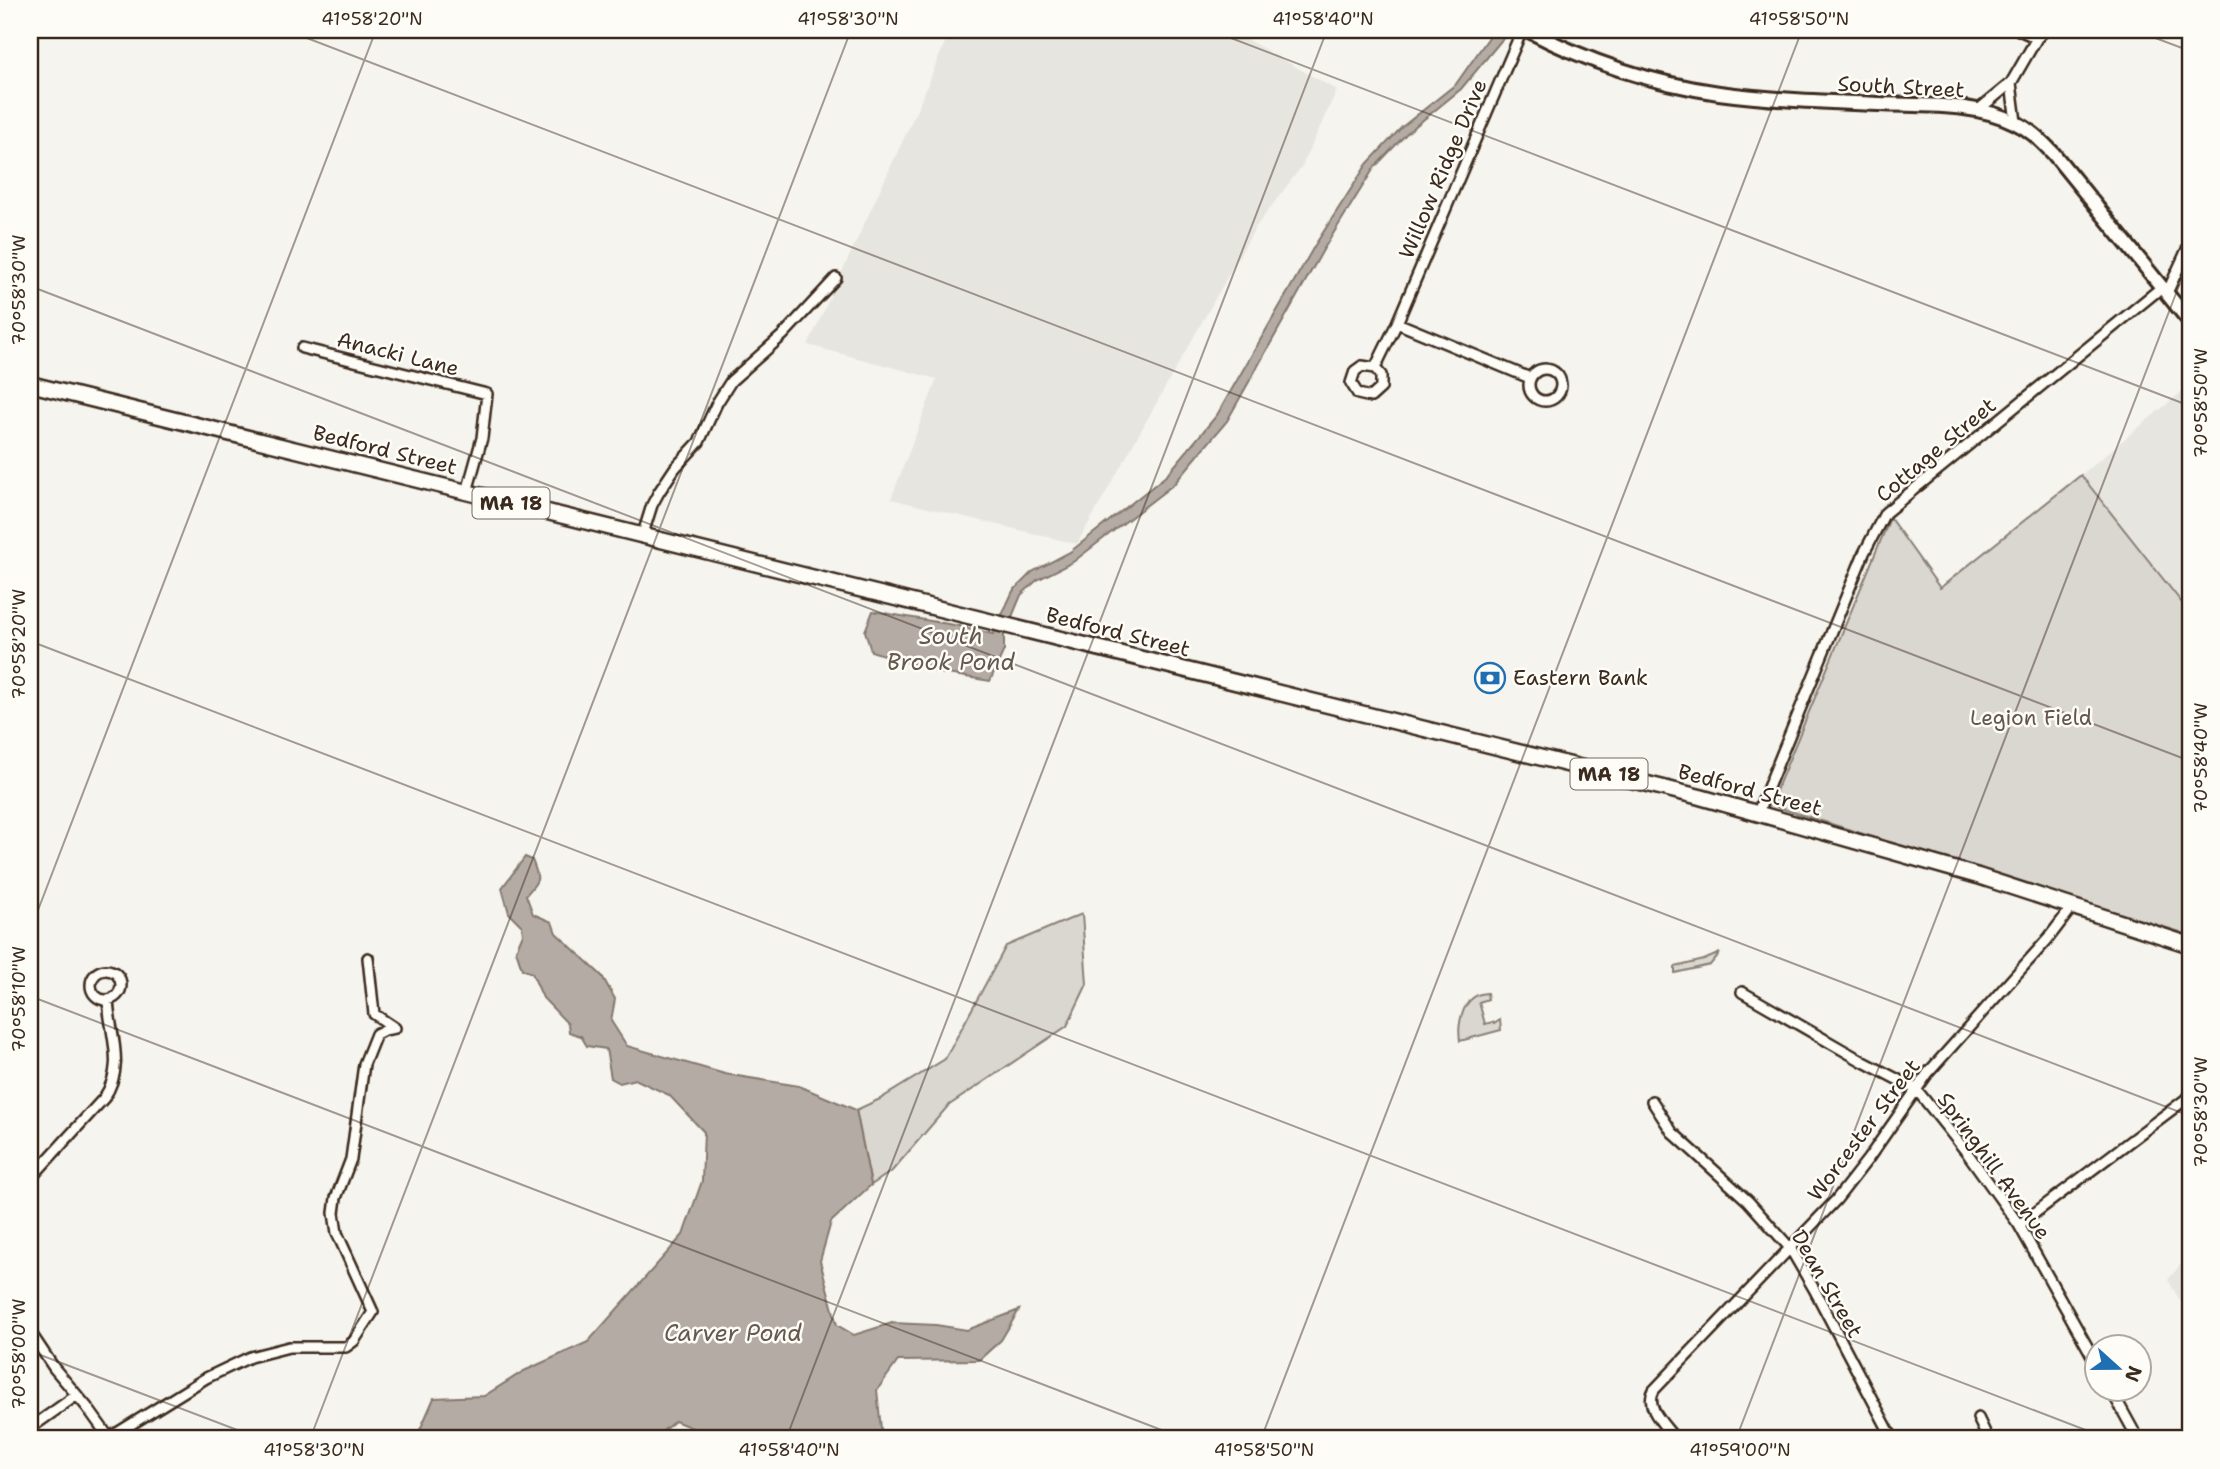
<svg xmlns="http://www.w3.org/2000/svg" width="2220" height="1469" viewBox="0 0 2220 1469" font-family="'Shantell Sans',sans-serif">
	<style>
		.built { fill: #e7e5df }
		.green { fill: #dad6d0; stroke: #8a8077; stroke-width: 2 }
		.water { fill: #b4aca4; stroke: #84786e; stroke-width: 2 }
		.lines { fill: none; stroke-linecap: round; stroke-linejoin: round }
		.street-casing { stroke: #3b2a1e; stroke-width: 14 }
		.secondary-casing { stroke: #3b2a1e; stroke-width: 18 }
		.primary-casing { stroke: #3b2a1e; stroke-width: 19 }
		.street { stroke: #fdfcf7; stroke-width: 9 }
		.secondary { stroke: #fdfcf7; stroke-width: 12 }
		.primary { stroke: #fdfcf7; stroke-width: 14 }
		.ticks { fill: none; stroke: #3b2a1e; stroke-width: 2; stroke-opacity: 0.45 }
		.labels { text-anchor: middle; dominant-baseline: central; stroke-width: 5; stroke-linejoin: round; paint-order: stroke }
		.shield { fill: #fdfcf7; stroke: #75695f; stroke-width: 2 }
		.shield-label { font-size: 19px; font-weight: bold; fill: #3b2a1e }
		.street-label { font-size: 21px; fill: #3b2a1e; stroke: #fdfcf7 }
		.poi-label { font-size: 21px; fill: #3b2a1e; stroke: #fdfcf7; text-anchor: start }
		.park-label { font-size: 21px; fill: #63554a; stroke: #fdfcf7 }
		.water-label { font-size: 23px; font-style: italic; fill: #65584d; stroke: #fdfcf7 }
		.neatline { fill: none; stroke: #3b2a1e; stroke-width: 2.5 }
		.ticks-label { font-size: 18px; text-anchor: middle; fill: #3b2a1e }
	</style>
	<rect width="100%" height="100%" fill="#f5f4ee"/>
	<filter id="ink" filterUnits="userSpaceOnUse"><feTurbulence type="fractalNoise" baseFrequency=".0143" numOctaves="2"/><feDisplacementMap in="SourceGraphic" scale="14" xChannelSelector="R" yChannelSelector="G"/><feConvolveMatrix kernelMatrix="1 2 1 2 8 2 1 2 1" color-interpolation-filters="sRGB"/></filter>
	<g filter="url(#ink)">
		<path class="built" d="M950 30H1230L1337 90 1302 166 1255 228 1077 544 891 499 937 379 808 345 918 108Z
			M2190 385V613L2081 475Z
			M2190 1253V1317L2168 1280Z"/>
		<path class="green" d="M2081 475 2190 613V935L1770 805 1890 518 1940 588Z
			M1082 914 1087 984 1067 1026 948 1106 892 1171 871 1185 856 1110 880 1099 945 1059 1006 946Z
			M1720 953 1710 965 1675 973V967L1704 960Z
			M1487 993 1488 999 1479 1002 1485 1024 1493 1022 1494 1024 1500 1020 1501 1030 1460 1041C1457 1021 1464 994 1487 993Z"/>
		<path class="water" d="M1494 30 1509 31 1461 89 1407 133 1374 168 1323 250 1227 421 1174 484 1073 562 1037 580 1021 595 1004 636V650L990 681 941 673 871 651 865 631 873 611 954 625 993 634 1013 591 1032 572 1070 552 1167 475 1217 415 1315 245 1367 164 1402 127 1456 84Z
			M525 857 532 860C540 880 540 879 526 895L533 914 552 922 556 933 602 976 615 999 611 1021 627 1046 725 1074 799 1086 856 1110 871 1185 831 1222 820 1261 837 1325 854 1335 892 1323 936 1325 967 1330 1019 1310 1001 1340 979 1360 898 1361 877 1390 881 1429 889 1439H711L705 1433 675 1421 653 1439H416L434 1398 484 1396 524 1371 588 1342 683 1235 702 1181 704 1132 669 1095 635 1079 620 1083 611 1078 606 1049 587 1046 581 1036 569 1032 568 1024 543 998 532 973 522 969 516 950 523 934 522 926 509 913 502 888Z"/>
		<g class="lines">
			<g class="street-casing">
				<path id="street" d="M1522 30 1397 323 1530 378
					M2019 30 2037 38
					M2011 83 2016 122
					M1977 111 2011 83 2037 38 2045 30
					M2167 293 2190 243
					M302 348 487 394 482 438 467 492
					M1375 368 1362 366 1355 371 1351 383 1358 394 1371 397 1381 388V375L1375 368 1397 323
					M1529 385a16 16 0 1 1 32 0a16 16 0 1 1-32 0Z
					M642 537 652 505 659 492 675 468 699 442 717 403 731 381 783 335 836 278
					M1758 812 1864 553 1885 513 2162 287
					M91 985a15 15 0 1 1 30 0a15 15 0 1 1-30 0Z
					M1742 992 1862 1061 1916 1089 1968 1154 2019 1225 2098 1366
					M1652 1101 1672 1132 1748 1201 1790 1248 1814 1289 1893 1439
					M30 1179 104 1098C126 1065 110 1036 108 1000
					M2019 1225 2190 1096
					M30 1332 54 1368 87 1407 110 1439
					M2110 1388 2138 1439
					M1978 1418 1988 1439
					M30 1426 36 1424 77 1395
					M109 1438 206 1378 250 1357 289 1347H346L354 1341 373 1312 337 1233 334 1213 336 1198 351 1159 364 1064 376 1034 384 1030 395 1028 374 1014 368 958
					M1675 1439C1665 1425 1644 1408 1654 1390L1836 1200 1868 1159 1928 1073 2047 940 2073 906"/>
			</g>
			<g class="secondary-casing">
				<path id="secondary" d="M1527 30C1588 62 1651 83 1719 93 1772 100 1826 102 1879 104 1923 106 1976 102 2016 123 2031 130 2042 142 2053 153L2190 322"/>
			</g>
			<g class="primary-casing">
				<path id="primary" d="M30 384 1700 797 1978 876 2190 945"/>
			</g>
			<use href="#street" class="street"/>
			<use href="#secondary" class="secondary"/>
			<use href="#primary" class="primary"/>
		</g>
	</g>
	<path class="ticks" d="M286 30 2190 761M1210 30 2190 406M2134 30 2190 51M30 286 2190 1116M30 641 2109 1439M30 931 376 30M30 996 1185 1439M30 1351 261 1439M310 1439 851 30M786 1439 1327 30M1261 1439 1802 30M1736 1439 2190 257"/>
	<defs>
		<g id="bank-ring" transform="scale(1.575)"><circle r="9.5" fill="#fdfcf7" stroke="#1f6fb2" stroke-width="1.5"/><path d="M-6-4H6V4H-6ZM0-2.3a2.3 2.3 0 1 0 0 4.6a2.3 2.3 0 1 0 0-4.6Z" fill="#1f6fb2"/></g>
	</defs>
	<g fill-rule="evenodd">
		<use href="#bank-ring" x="1490" y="678"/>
	</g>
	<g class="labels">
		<g class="shield">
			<rect x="472.5" y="487.5" width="77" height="31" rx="5"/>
			<rect x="1570.5" y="758.5" width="77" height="31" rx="5"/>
		</g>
		<g class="shield-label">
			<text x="511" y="503">MA 18</text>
			<text x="1609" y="774">MA 18</text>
		</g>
		<g class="street-label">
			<text transform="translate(1901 87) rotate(3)">South Street</text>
			<text transform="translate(1443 169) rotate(-67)">Willow Ridge Drive</text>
			<text transform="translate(398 354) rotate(14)">Anacki Lane</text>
			<text transform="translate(385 450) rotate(14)">Bedford Street</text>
			<text transform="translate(1936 450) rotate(-40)">Cottage Street</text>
			<text transform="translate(1118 632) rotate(14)">Bedford Street</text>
			<text transform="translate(1750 790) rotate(15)">Bedford Street</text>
			<text transform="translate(1864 1130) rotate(-53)">Worcester Street</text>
			<text transform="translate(1994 1166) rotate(54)">Springhill Avenue</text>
			<text transform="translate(1827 1284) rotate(60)">Dean Street</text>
		</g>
		<g class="poi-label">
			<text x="1513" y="678">Eastern Bank</text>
		</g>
		<g class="park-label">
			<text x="2031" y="718">Legion Field</text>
		</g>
		<g class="water-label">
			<text x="951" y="636">South<tspan x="951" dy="26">Brook Pond</tspan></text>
			<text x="733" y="1333">Carver Pond</text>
		</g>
	</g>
	<rect width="2220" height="1469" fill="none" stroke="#fdfcf7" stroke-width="77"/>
	<g transform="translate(2118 1368) rotate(111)"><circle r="33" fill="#fdfcf7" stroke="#afa8a0" stroke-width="2"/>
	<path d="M0-5L12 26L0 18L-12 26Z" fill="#1f6fb2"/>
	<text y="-10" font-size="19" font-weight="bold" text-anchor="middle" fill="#3b2a1e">N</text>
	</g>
	<rect x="38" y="38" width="2144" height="1392" class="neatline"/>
	<g class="ticks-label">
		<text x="372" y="25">41°58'20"N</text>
		<text x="848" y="25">41°58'30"N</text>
		<text x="1323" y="25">41°58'40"N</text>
		<text x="1799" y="25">41°58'50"N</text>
		<text transform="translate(19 290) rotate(-90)" y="6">70°58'30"W</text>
		<text transform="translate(2201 403) rotate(-90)" y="6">70°58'50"W</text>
		<text transform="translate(19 644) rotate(-90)" y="6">70°58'20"W</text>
		<text transform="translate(2201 758) rotate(-90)" y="6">70°58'40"W</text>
		<text transform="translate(19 999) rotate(-90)" y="6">70°58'10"W</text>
		<text transform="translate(2201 1112) rotate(-90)" y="6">70°58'30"W</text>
		<text transform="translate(19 1354) rotate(-90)" y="6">70°58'00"W</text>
		<text x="314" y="1456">41°58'30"N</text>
		<text x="789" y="1456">41°58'40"N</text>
		<text x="1264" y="1456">41°58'50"N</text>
		<text x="1740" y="1456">41°59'00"N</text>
	</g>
</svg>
